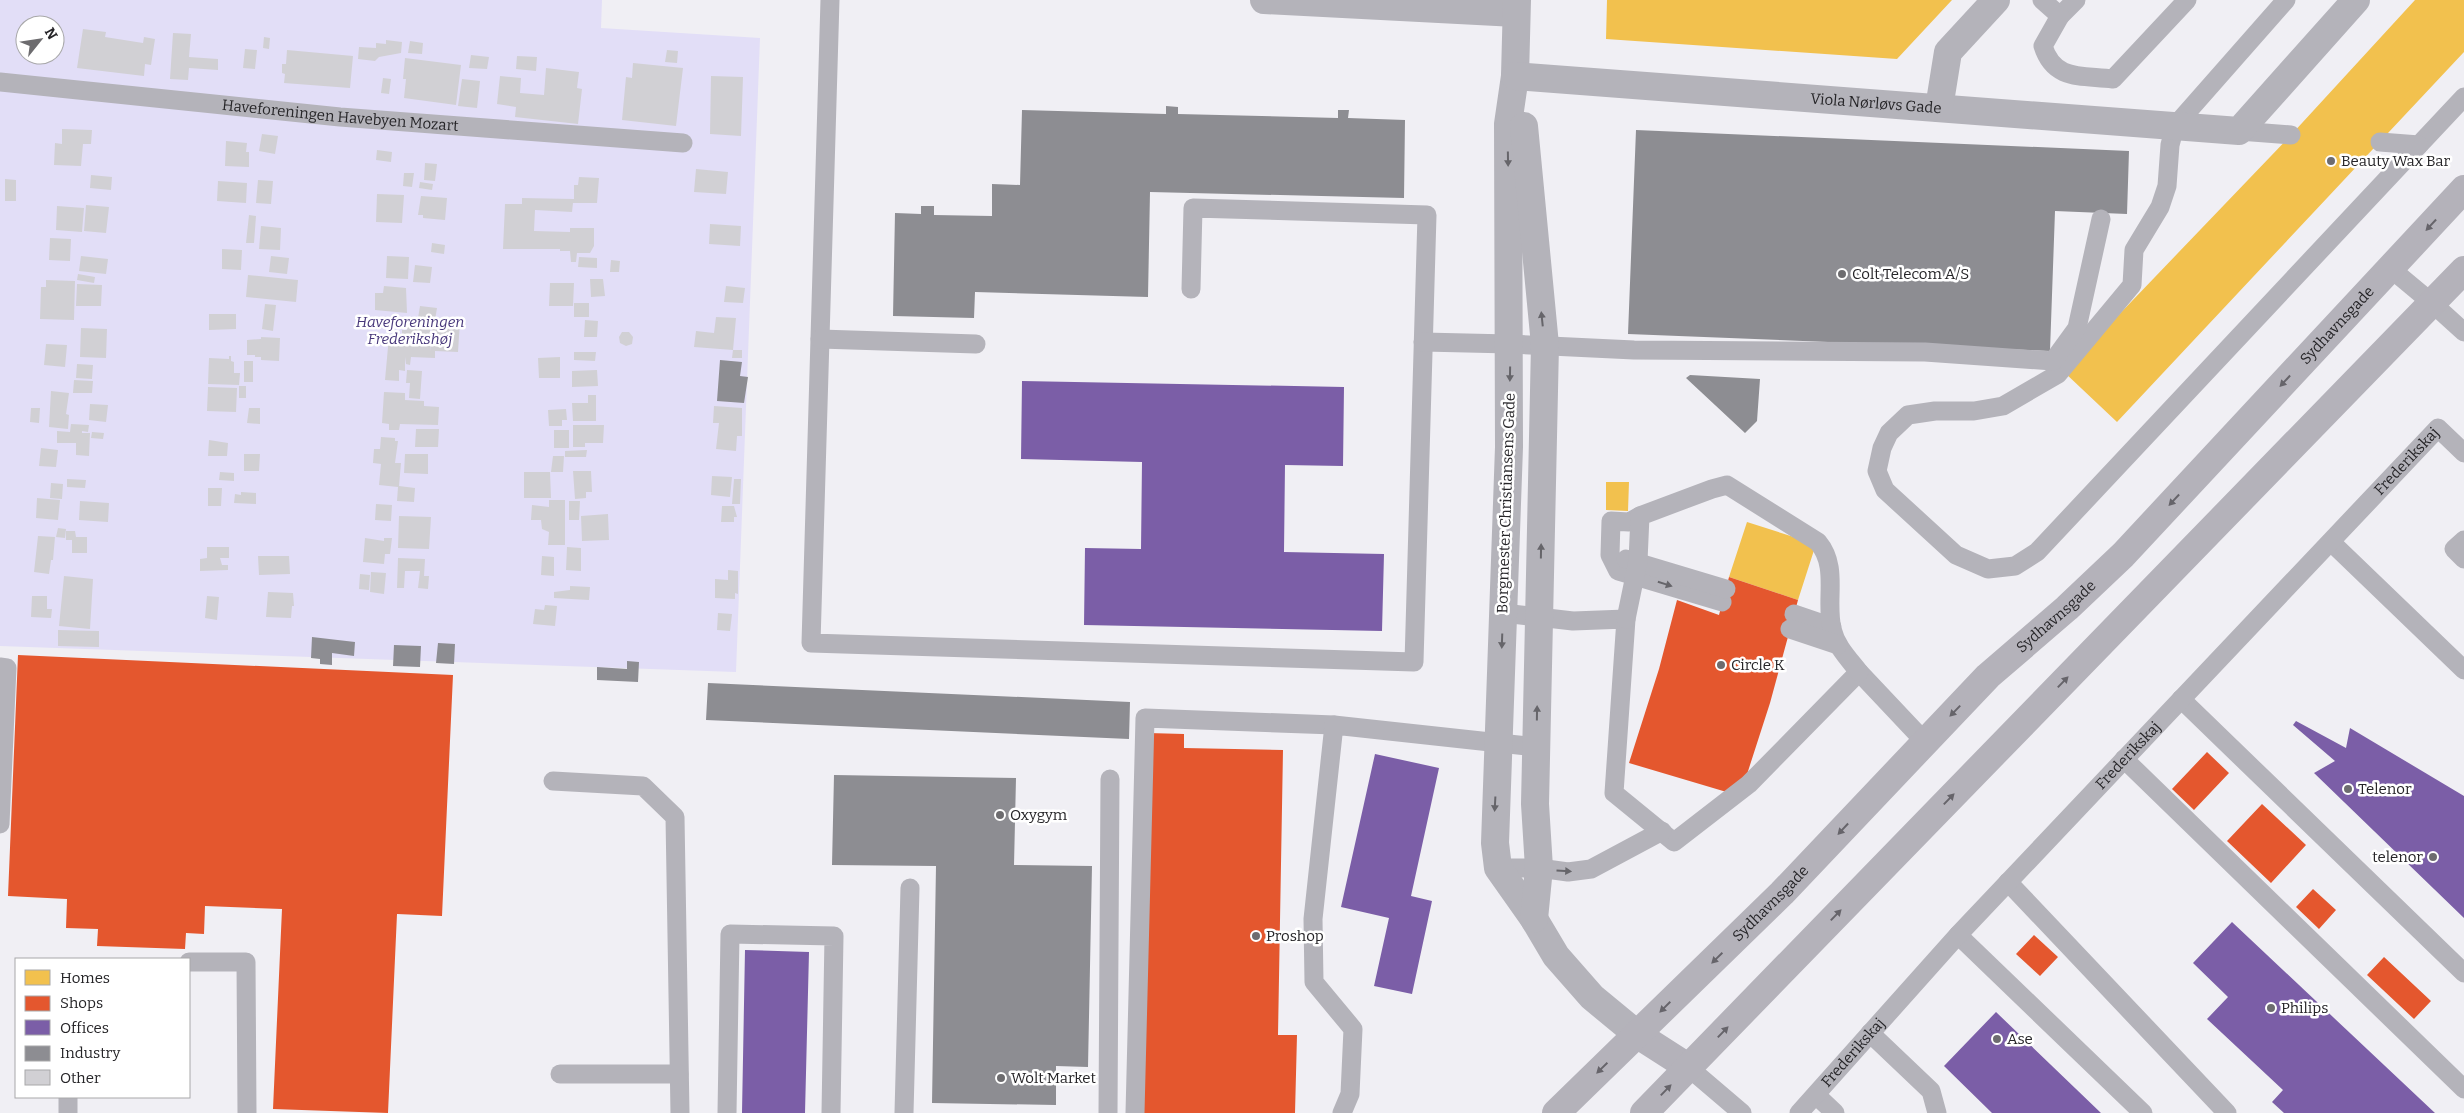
<svg xmlns="http://www.w3.org/2000/svg" width="2464" height="1113" viewBox="0 0 2464 1113" font-family="Bitter,serif">
	<style>
		.green { fill: #e2def7; fill-rule: evenodd }
		.homes { fill: #f2c14e }
		.shops { fill: #e4572e }
		.offices { fill: #7b5ea7 }
		.industry { fill: #8d8d92 }
		.building { fill: #d1d0d4 }
		.lines { fill: none; stroke-linecap: round; stroke-linejoin: round }
		.lane { stroke: #b4b3ba; stroke-width: 19 }
		.street { stroke: #b4b3ba; stroke-width: 28 }
		.secondary { stroke: #b4b2ba; stroke-width: 28 }
		.oneway { fill: #66656a }
		.oneway2 { fill: #66646a }
		.poi-dot { fill: #6d6c6f; stroke: #fff; stroke-width: 2 }
		.labels { text-anchor: middle; dominant-baseline: central; stroke-width: 5; stroke-linejoin: round; paint-order: stroke }
		.street-label { font-size: 15px; fill: #262528; stroke: #fff }
		.poi-label { font-size: 15px; fill: #262528; stroke: #fff; text-anchor: start }
		.park-label { font-size: 15px; font-style: italic; fill: #48387b; stroke: #fff }
	</style>
	<rect width="100%" height="100%" fill="#f0eff4"/>
	<path class="green" d="M0 0H602L601 28 760 38 736 672 0 646ZM25 25H55V55H25Z"/>
	<path class="homes" d="M1607 0H1952L1897 59 1606 39Z
		M2415 0H2464V52L2117 422 2064 372 2291 135Z
		M1606 482H1629L1628 511 1606 510Z
		M1747 522 1816 544 1798 600 1729 577Z"/>
	<path class="shops" d="M1729 577 1798 600 1770 703 1740 796 1629 763 1659 669 1677 600 1719 615Z
		M18 655 453 675 442 916 397 914 388 1113 273 1109 282 909 205 906 204 934 186 933 185 949 97 946 98 929 66 928 67 899 8 896Z
		M1148 733 1184 734V748L1283 750 1278 1035H1297L1295 1113H1141Z
		M2207 752 2229 773 2194 810 2172 789Z
		M2262 804 2306 845 2271 883 2227 841Z
		M2313 889 2336 910 2319 929 2296 907Z
		M2034 935 2058 957 2040 976 2016 954Z
		M2384 957 2431 1001 2414 1019 2367 975Z"/>
	<path class="offices" d="M1022 381 1344 387 1343 466 1285 465 1284 552 1384 554 1382 631 1084 625 1085 548 1141 549 1142 462 1021 459Z
		M2296 721 2346 748 2350 728 2464 796V918L2314 773 2335 761 2293 725Z
		M1375 754 1439 768 1411 896 1432 901 1412 994 1374 986 1389 918 1341 907Z
		M2232 922 2435 1113H2284L2272 1102 2283 1090 2207 1019 2228 997 2193 963Z
		M745 950 809 952 805 1113H742Z
		M1996 1012 2101 1113H1992L1944 1066Z"/>
	<path class="industry" d="M1166 106 1178 107V114L1338 118V110H1349L1348 118 1405 120 1404 198 1150 192 1148 297 975 292 974 318 893 316 895 213 921 214V206H934V215L992 216V184L1020 185 1022 110 1166 114Z
		M1636 130 2129 151 2127 214 2055 211 2050 351 1628 334Z
		M720 360 742 362 740 376 748 377 744 403 717 401Z
		M1690 375 1760 379 1757 421 1745 433 1686 378Z
		M312 637 355 642 354 656 332 653V665L320 664V659L311 658Z
		M438 643 455 644 454 664 436 663Z
		M394 645 421 646 420 667 393 666Z
		M627 661 639 662 638 682 597 680V667L627 669Z
		M708 683 1130 702 1129 739 706 720Z
		M834 775 1016 778 1014 865 1092 866 1088 1067 1056 1066V1105L932 1103 936 866 832 865Z"/>
	<path class="building" d="M83 29 106 32 105 37 143 43 144 37 155 39 151 65 145 64 144 76 77 68Z
		M173 33 191 34 189 57 218 59V70L189 68 188 80 170 79Z
		M264 37 270 38 269 49 263 48Z
		M386 40 402 42 401 53 379 57 375 61 358 59 359 47 376 48V43L386 44Z
		M410 41 423 43 422 54 408 53Z
		M245 49 257 50 255 69 243 68Z
		M287 50 353 56 350 88 284 83 285 74 282 73V64H286Z
		M667 50 678 51 677 63 665 62Z
		M471 55 489 57 487 69 469 68Z
		M517 56 537 57 536 71 516 69Z
		M405 58 461 65 456 105 404 98 406 79H403Z
		M633 63 683 68 676 126 622 120 626 77 632 78Z
		M546 68 579 72 577 88 582 89 578 124 515 117 516 107 497 104 500 76 521 78 520 93 544 95Z
		M711 76 743 77 741 136 710 134Z
		M383 78 391 79 389 94 381 93Z
		M462 79 480 81 477 108 458 106Z
		M62 129 92 130 91 144H83L81 166 54 165 55 143 62 144Z
		M262 134 278 136 275 154 259 151Z
		M226 141 247 143 246 152H249V167L225 166Z
		M377 150 392 152 391 162 376 160Z
		M425 163 437 164 435 181 424 180Z
		M696 169 728 172 726 194 694 192Z
		M404 173H414L412 187 403 186Z
		M91 175 112 177 111 190 90 188Z
		M579 177 599 178 597 203H573L572 212 535 210 534 231 570 232V228H594V246L590 253H577L576 262H571L570 251H560V249H503L505 204H522V198L574 199V185H578Z
		M5 179 16 180V201H5Z
		M258 180 273 181 271 204 256 203Z
		M218 181 247 183 246 203 217 201Z
		M420 182 433 184 432 190 419 188Z
		M377 194 404 195 402 223 376 222Z
		M421 196 447 198 445 220 423 218V215H418Z
		M86 205 109 207 106 233 84 231Z
		M57 206 84 208 82 232 56 230Z
		M249 215 256 216 254 243H246Z
		M710 224 741 226 740 246 709 244Z
		M261 226 281 228 280 250 259 249Z
		M50 238 71 239 70 261 49 260Z
		M432 243 445 245 444 254 431 252Z
		M222 249 242 250 241 270 222 269Z
		M81 256 108 259 106 274 79 271Z
		M271 256 289 258 287 274 269 272Z
		M387 256 409 257 408 279 386 278Z
		M579 257 597 258V268L578 267Z
		M611 260 620 261 619 272H610Z
		M415 265 432 267 430 283 413 282Z
		M78 274 95 277 94 283 77 280Z
		M248 275 298 280 296 302 246 297Z
		M590 279H603L605 296 591 297Z
		M46 280 75 281 74 320 40 319 41 287H46Z
		M550 283H574L573 306H549Z
		M77 284 102 285 101 306H76Z
		M384 286 406 288 407 313 375 310V293H383Z
		M726 286 745 288 743 303 724 302Z
		M574 303H589V317H574Z
		M265 304 276 305 273 331 262 329Z
		M420 306 437 308 435 320 418 318Z
		M209 314H236V329L209 330Z
		M716 317 736 318 733 350 694 347 696 331 714 333Z
		M445 320 460 321 458 352 435 351V358L411 357 410 365 406 364 405 357V371L399 370V381L385 380 389 336H402V330H407V324L430 325V351L432 328 445 329Z
		M585 320 598 321 597 337H584Z
		M81 328 107 329 106 358 80 357Z
		M622 332H629L633 337 632 344 626 346 620 343 619 337Z
		M261 337 280 338 279 361 261 360V357H255V355H247V340L261 339Z
		M46 344 67 345 65 367 44 365Z
		M733 350H742V358H732Z
		M574 352H596L595 361 574 360Z
		M229 356H231V361L234 362V373H240L239 385 208 384 209 358 229 359Z
		M560 357V378H539L538 358Z
		M244 361H253V382H244Z
		M77 364 93 365 92 379 76 378Z
		M407 370 422 371 420 399 409 398 410 383H406Z
		M597 370 598 386 572 387V371Z
		M74 380 93 381 92 393H73Z
		M239 386H246V398H239Z
		M208 387 237 388 236 412 207 411Z
		M51 391 69 393 66 414 69 415 68 429 49 427Z
		M384 392 405 393V400L424 401V406L439 407 438 425 400 424 399 430H389V424L382 423Z
		M588 395H596V421H573L572 403H588Z
		M90 404 108 405 106 422 89 420Z
		M714 406 742 408V436H737L736 451 716 449 719 423H713Z
		M31 408H40L39 423 30 422Z
		M249 408H260V424L247 423Z
		M566 409 567 420H562V426H549L548 410Z
		M71 424 89 425 88 432 82 431V433H90L89 456 76 455V443H57V431L70 432Z
		M573 425H604L603 443H585V447H573Z
		M416 429H439L438 447H415Z
		M554 430H569V448H554Z
		M92 432 104 433 103 439 91 438Z
		M381 437 395 438V441H398L395 463H401L399 486 415 488 414 502 397 501 398 487 379 485 381 464 373 463 374 449H380Z
		M209 440 228 443 227 456H208Z
		M41 448 58 450 56 467 39 466Z
		M587 450 586 457H565V451Z
		M244 454H260L259 471H244Z
		M405 454H428V474L404 473Z
		M553 456H564L563 472H551Z
		M573 471H591L592 492H586V498L575 499Z
		M220 472 234 473V481L219 480Z
		M524 472H550L551 498H524Z
		M712 476 732 477 730 497 711 495Z
		M67 479 86 480 85 488 67 487Z
		M734 479H741L740 504H732Z
		M51 483 63 484 62 499 50 498Z
		M208 488H222L221 506H208Z
		M241 492 256 493V504L234 503 235 494 241 495Z
		M37 498 60 500 58 520 36 518Z
		M549 500H565V545H548L549 532 542 529 541 520H531L532 505 549 507Z
		M80 501 109 503 108 522 79 520Z
		M569 501H580L579 520H569Z
		M376 504 392 505 391 521 375 520Z
		M722 506H734L737 517H734V522H721Z
		M608 514 609 540 582 541 581 516Z
		M399 516 431 517 429 549 398 548Z
		M58 528 66 529 65 538 56 537Z
		M66 531H75L76 537H87V553H72V540H66Z
		M38 536 55 537 53 560H51L49 574 34 572Z
		M365 538 384 541V538H392L390 554H385L384 564 363 562Z
		M207 547H229V558H220L222 565H228V570L200 571V559L207 558Z
		M567 547 581 548V571L566 570Z
		M258 556H289L290 574 259 575Z
		M542 556 554 557V576L541 575Z
		M398 558 425 559 424 576H429L428 589 418 588 420 571H405L404 588H397Z
		M728 570 738 571V594L735 593V599L715 598V579L728 580Z
		M371 572 386 573 384 594 370 592Z
		M360 574 370 575 369 590 359 589Z
		M64 576 93 579 90 629 59 626Z
		M570 586 590 587 589 600 554 598V592L570 590Z
		M268 592 293 593 294 606H292L291 618 266 617Z
		M32 596H47V609H52L51 618 31 617Z
		M207 596 219 597 217 620 205 618Z
		M545 605 557 606 555 626 533 624 535 609 544 610Z
		M718 613 732 614 730 631 717 630Z
		M58 630 99 631V647L58 646Z"/>
	<g class="lines">
		<g class="lane">
			<path d="M830 0 811 643 1414 662 1427 215 1193 208 1191 289"/>
			<path d="M2042 0 2060 16 2076 0"/>
			<path d="M2286 0 2175 126 2170 145 2167 186 2160 207 2134 250 2132 285 2058 374 2003 406 1974 411H1935L1908 415 1889 433 1882 448 1877 471 1885 490 1956 555 1988 569 2015 566 2037 552 2464 97"/>
			<path d="M2060 16 2043 46C2054 81 2081 75 2113 79L2187 0"/>
			<path id="s1" d="M0 82 340 117 683 143"/>
			<path d="M2239 131 2291 135"/>
			<path d="M2380 142 2419 145"/>
			<path d="M2390 268 2432 303 2464 332"/>
			<path d="M820 339 976 344"/>
			<path d="M1423 342 1510 344 1634 350 1925 352 2053 361 2077 328 2101 219"/>
			<path d="M1640 516 1629 522 1611 521 1610 555 1618 571 1722 602"/>
			<path d="M2464 540 2454 549 2464 559"/>
			<path d="M2331 542 2464 670"/>
			<path d="M1626 559 1726 589"/>
			<path d="M1503 613 1573 621 1626 619 1614 793 1674 842 1749 784 1859 672 1925 742"/>
			<path d="M1794 614 1832 627"/>
			<path d="M1626 619 1638 561 1640 516 1712 489 1727 485 1818 542C1839 567 1825 599 1832 629 1836 646 1848 658 1859 672"/>
			<path d="M1790 629 1838 645"/>
			<path d="M0 667 7 668 0 824"/>
			<path d="M2181 699 2464 973"/>
			<path d="M2124 759 2464 1089"/>
			<path d="M553 781 643 786 675 817 680 1113"/>
			<path d="M1498 868H1539L1568 872 1591 869 1662 831"/>
			<path d="M2008 882 2227 1113"/>
			<path d="M1958 935 2143 1113"/>
			<path d="M189 962H246L247 1113"/>
			<path d="M1870 1033 1931 1091 1937 1113"/>
			<path d="M1688 1067 1742 1113"/>
			<path d="M560 1074H679"/>
			<path d="M1816 1095 1835 1113"/>
			<path d="M68 1097V1113"/>
			<path d="M727 1113 730 934 834 936 831 1113"/>
			<path d="M904 1113 910 888"/>
			<path d="M1108 1113 1110 779"/>
			<path d="M1135 1113 1145 718 1334 725"/>
			<path d="M1342 1113 1350 1094 1353 1029 1314 982 1313 919 1334 725 1536 747"/>
			<path id="s2" d="M1799 1113 1958 935 2438 428 2464 453"/>
		</g>
		<g class="street">
			<path d="M1264 0 1516 13"/>
			<path d="M1517 0 1515 76 1508 124 1509 447 1495 843 1498 868 1534 919 1556 956 1592 997 1638 1035"/>
			<path id="s3" d="M1515 76 2239 131 2356 0"/>
			<path d="M1939 108 1948 52 1996 0"/>
			<path d="M1524 126 1545 345 1535 804 1539 868 1534 919"/>
		</g>
		<g class="secondary">
			<path d="M1638 1035 1688 1067"/>
			<path id="s4" d="M1556 1113 1782 893 1988 676 2067 608 2123 555 2464 189"/>
			<path d="M1644 1113 2464 270"/>
		</g>
	</g>
	<defs><path id="oneway-solid" d="M-6-.8H1V-3.2L6.5 0L1 3.2V.8H-6Z" transform="scale(1.25)"/></defs>
	<g class="oneway">
		<use href="#oneway-solid" transform="translate(1508 159) rotate(89)"/>
		<use href="#oneway-solid" transform="translate(1542 319) rotate(-96)"/>
		<use href="#oneway-solid" transform="translate(1510 374) rotate(91)"/>
		<use href="#oneway-solid" transform="translate(1541 551) rotate(-89)"/>
		<use href="#oneway-solid" transform="translate(1665 584) rotate(18)"/>
		<use href="#oneway-solid" transform="translate(1502 641) rotate(92)"/>
		<use href="#oneway-solid" transform="translate(1537 713) rotate(-89)"/>
		<use href="#oneway-solid" transform="translate(1495 804) rotate(93)"/>
		<use href="#oneway-solid" transform="translate(1564 871) rotate(3)"/>
	</g>
	<g class="oneway2">
		<use href="#oneway-solid" transform="translate(2431 225) rotate(133)"/>
		<use href="#oneway-solid" transform="translate(2285 381) rotate(133)"/>
		<use href="#oneway-solid" transform="translate(2174 500) rotate(133)"/>
		<use href="#oneway-solid" transform="translate(2063 682) rotate(-46)"/>
		<use href="#oneway-solid" transform="translate(1955 711) rotate(134)"/>
		<use href="#oneway-solid" transform="translate(1949 799) rotate(-46)"/>
		<use href="#oneway-solid" transform="translate(1843 829) rotate(133)"/>
		<use href="#oneway-solid" transform="translate(1836 915) rotate(-46)"/>
		<use href="#oneway-solid" transform="translate(1717 958) rotate(136)"/>
		<use href="#oneway-solid" transform="translate(1665 1007) rotate(135)"/>
		<use href="#oneway-solid" transform="translate(1723 1032) rotate(-46)"/>
		<use href="#oneway-solid" transform="translate(1602 1068) rotate(136)"/>
		<use href="#oneway-solid" transform="translate(1666 1090) rotate(-46)"/>
	</g>
	<g class="poi-dot">
		<circle cx="2331" cy="161" r="5"/>
		<circle cx="1842" cy="274" r="5"/>
		<circle cx="1721" cy="665" r="5"/>
		<circle cx="2348" cy="789" r="5"/>
		<circle cx="1000" cy="815" r="5"/>
		<circle cx="2433" cy="857" r="5"/>
		<circle cx="1256" cy="936" r="5"/>
		<circle cx="2271" cy="1008" r="5"/>
		<circle cx="1997" cy="1039" r="5"/>
		<circle cx="1001" cy="1078" r="5"/>
	</g>
	<g class="labels">
		<g class="street-label">
			<text stroke="none"><textPath href="#s3" startOffset="362">Viola Nørløvs Gade</textPath></text>
			<text stroke="none"><textPath href="#s1" startOffset="342">Haveforeningen Havebyen Mozart</textPath></text>
			<text stroke="none"><textPath href="#s4" startOffset="1110">Sydhavnsgade</textPath></text>
			<text stroke="none"><textPath href="#s2" startOffset="891">Frederikskaj</textPath></text>
			<text transform="translate(1506 503) rotate(-88)">Borgmester Christiansens Gade</text>
			<text stroke="none"><textPath href="#s4" startOffset="705">Sydhavnsgade</textPath></text>
			<text stroke="none"><textPath href="#s2" startOffset="486">Frederikskaj</textPath></text>
			<text stroke="none"><textPath href="#s4" startOffset="300">Sydhavnsgade</textPath></text>
			<text stroke="none"><textPath href="#s2" startOffset="81">Frederikskaj</textPath></text>
		</g>
		<g class="poi-label">
			<text x="2341" y="161">Beauty Wax Bar</text>
			<text x="1852" y="274">Colt Telecom A/S</text>
			<text x="1731" y="665">Circle K</text>
			<text x="2358" y="789">Telenor</text>
			<text x="1010" y="815">Oxygym</text>
			<text x="2423" y="857" text-anchor="end">telenor</text>
			<text x="1266" y="936">Proshop</text>
			<text x="2281" y="1008">Philips</text>
			<text x="2007" y="1039">Ase</text>
			<text x="1011" y="1078">Wolt Market</text>
		</g>
		<g class="park-label">
			<text x="410" y="322">Haveforeningen<tspan x="410" dy="17">Frederikshøj</tspan></text>
		</g>
	</g>
	<rect x="15" y="958" width="175" height="140" fill="#ffffff" stroke="#a8a8a9"/>
	<rect x="25" y="970" width="25" height="15" fill="#f2c14e" stroke="#a8a8a9"/>
	<text x="60" y="983" font-size="15" fill="#262528">Homes</text>
	<rect x="25" y="996" width="25" height="15" fill="#e4572e" stroke="#a8a8a9"/>
	<text x="60" y="1008" font-size="15" fill="#262528">Shops</text>
	<rect x="25" y="1020" width="25" height="15" fill="#7b5ea7" stroke="#a8a8a9"/>
	<text x="60" y="1033" font-size="15" fill="#262528">Offices</text>
	<rect x="25" y="1046" width="25" height="15" fill="#8d8d92" stroke="#a8a8a9"/>
	<text x="60" y="1058" font-size="15" fill="#262528">Industry</text>
	<rect x="25" y="1070" width="25" height="15" fill="#d1d0d4" stroke="#a8a8a9"/>
	<text x="60" y="1083" font-size="15" fill="#262528">Other</text>
	<g transform="translate(40 40) rotate(60)"><circle r="24" fill="#ffffff" stroke="#a8a8a9"/>
	<path d="M0-4L9 19L0 12L-9 19Z" fill="#6d6c6f"/>
	<text y="-8" font-size="14" font-weight="bold" text-anchor="middle" fill="#262528">N</text>
	</g>
</svg>
